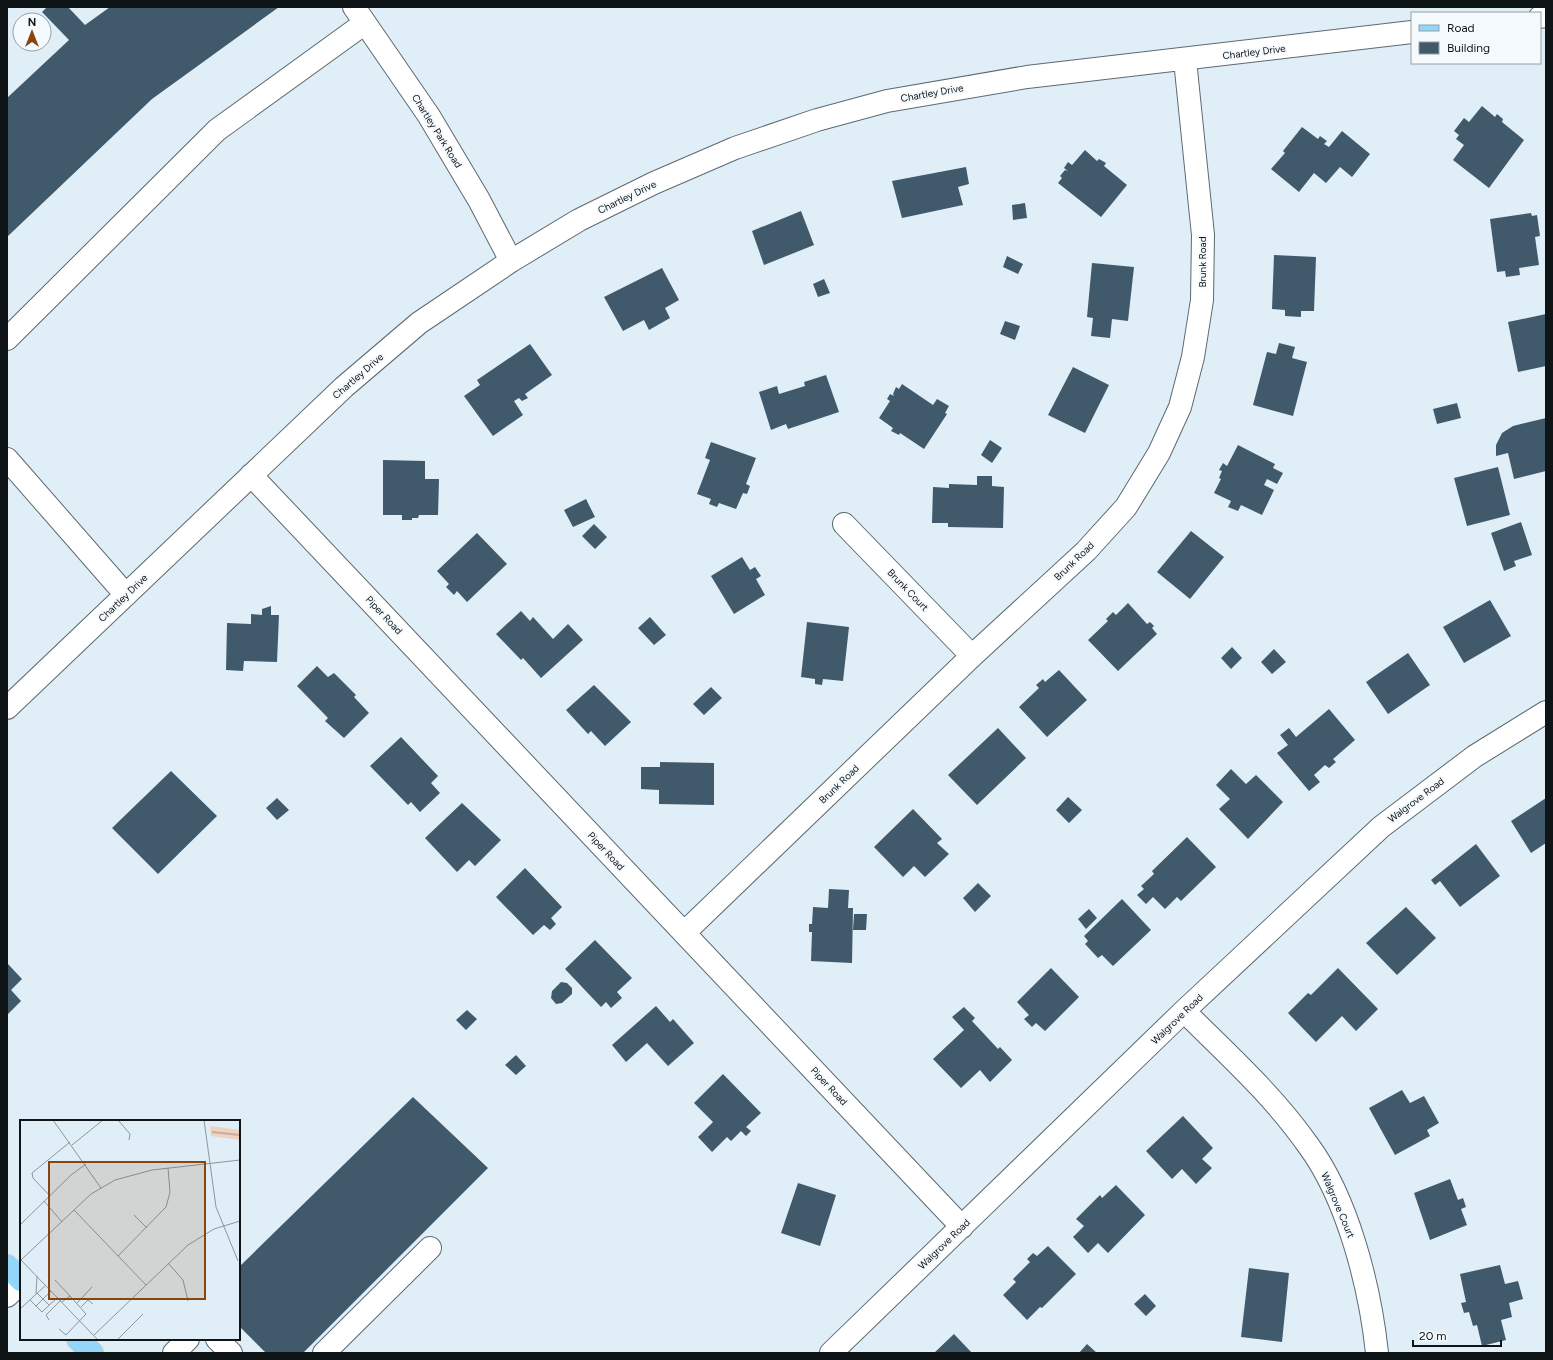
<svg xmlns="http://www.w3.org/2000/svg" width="1553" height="1360" viewBox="0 0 1553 1360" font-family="Figtree,sans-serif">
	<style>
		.building { fill: #405a6b }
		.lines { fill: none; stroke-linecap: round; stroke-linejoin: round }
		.minor-casing { stroke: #5d6971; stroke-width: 24 }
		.major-casing { stroke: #cacbcc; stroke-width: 24 }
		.minor { stroke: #fff; stroke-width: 22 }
		.major { stroke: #92d6fa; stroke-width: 22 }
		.labels { text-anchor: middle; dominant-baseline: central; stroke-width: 4; stroke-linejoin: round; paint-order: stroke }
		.street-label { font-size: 10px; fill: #0f1417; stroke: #f4fafd }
		.inset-river { fill: none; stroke: #c9ac9a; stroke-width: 2 }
		.inset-road { fill: none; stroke: #8c979d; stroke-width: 1 }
		.view { fill: #86460e; fill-opacity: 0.15; stroke: #86460e; stroke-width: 2 }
		.inset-edge { fill: none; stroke: #0f1417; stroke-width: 2 }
	</style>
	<rect width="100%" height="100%" fill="#e0eef7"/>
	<path class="building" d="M47 7H68L85 25 110 7H279L152 99 7 237V98L69 40 42 12Z
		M1482 106 1495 117 1497 114 1503 119 1502 122 1524 140 1489 188 1453 160 1464 145 1456 139 1459 135 1454 131 1464 118 1469 122Z
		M1302 127 1318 139 1320 136 1327 141 1324 144 1329 147 1342 131 1370 154 1352 177 1340 167 1326 183 1314 173 1299 192 1271 169 1285 153 1283 151Z
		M1085 150 1097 161 1099 159 1106 163 1104 166 1127 185 1101 217 1058 183 1062 178 1060 176 1065 170 1068 171 1064 168 1068 162 1072 165Z
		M966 167 969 184 958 187 963 205 902 218 892 181Z
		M1025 203 1027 218 1013 220 1012 205Z
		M801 211 814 245 764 265 752 231Z
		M1531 213 1532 216 1537 215 1540 236 1535 237 1539 265 1519 268 1520 275 1506 277 1505 271 1497 272 1490 219Z
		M1274 255 1316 257 1314 311H1301V317L1285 316V310L1272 309Z
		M1007 256 1023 264 1018 274 1003 267Z
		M1092 263 1134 267 1128 321 1112 319 1110 338 1091 336 1093 318 1087 317Z
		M662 268 679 300 665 308 670 318 649 330 644 320 623 331 604 297Z
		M824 279 830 293 818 297 813 284Z
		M1546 314V366L1518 372 1508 322Z
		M1005 321 1020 326 1015 340 1000 334Z
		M1279 343 1295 347 1292 358 1307 362 1293 416 1253 405 1267 352 1276 354Z
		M530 344 552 375 525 394 528 398 522 401 519 398 514 401 523 415 493 436 464 396 480 385 477 380Z
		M1073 367 1109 385 1085 433 1048 415Z
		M826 375 839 412 788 429 786 424 771 430 759 392 777 386 779 394 805 386 804 382Z
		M902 384 933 405 937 399 949 406 945 413 947 414 924 449 900 433 899 435 891 431 893 428 879 418 890 401 887 399 890 394 894 396 893 394 896 387 899 389Z
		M1457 403 1461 418 1437 424 1433 409Z
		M1546 418V471L1514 479 1508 453 1496 456V445L1502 433 1513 426Z
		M990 440 1002 448 992 463 981 455Z
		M711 442 756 458 746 484 750 486 747 494 743 493 736 509 719 503 717 507 709 504 711 499 697 494 710 460 705 458Z
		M1238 445 1275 464 1273 468 1283 473 1277 484 1267 479 1264 485 1274 490 1262 515 1241 505 1238 511 1228 507 1231 501 1214 493 1221 479 1219 478 1222 471 1219 470 1223 463 1227 466Z
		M383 460 425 461V479H439L438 515H419L418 518H412V520H402V515H383Z
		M1498 467 1510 515 1467 526 1454 478Z
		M977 476H992V486L1004 487 1003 528 948 527V523H932L933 487 949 488V484L977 485Z
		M586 499 595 517 573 527 564 510Z
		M1521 522 1532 555 1514 561 1516 566 1504 571 1491 533Z
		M594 524 607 537 595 549 582 536Z
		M1191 531 1224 557 1190 599 1157 572Z
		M477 533 507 564 467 602 457 591 454 595 446 587 449 584 437 571Z
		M742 557 750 570 755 567 761 576 756 579 765 595 734 614 711 576Z
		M1490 600 1511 636 1464 663 1443 627Z
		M1128 603 1147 624 1150 622 1154 626 1152 628 1157 634 1118 671 1088 640 1108 621 1106 619 1113 612 1116 615Z
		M271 606V615H279L277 662 244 661 243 671 226 670 227 623 251 624V614L262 615V609Z
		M521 611 530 621 533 617 553 639 568 624 583 640 541 678 523 658 521 660 496 634Z
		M650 617 666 635 654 645 638 628Z
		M807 622 849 627 843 681 823 679 822 685 815 684V679L801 677Z
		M1232 647 1242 658 1231 669 1221 658Z
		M1274 649 1286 662 1272 674 1261 662Z
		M1408 653 1430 685 1388 714 1366 682Z
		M317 666 328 677 334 673 356 695 354 697 369 713 344 738 325 721 328 718 297 686Z
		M1059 670 1087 700 1047 737 1019 707 1039 688 1036 685 1043 679 1045 682Z
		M594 685 631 722 605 746 591 731 588 734 566 710Z
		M711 687 722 698 704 715 693 704Z
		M1329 709 1355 740 1333 759 1336 762 1329 768 1325 765 1314 775 1320 782 1309 791 1277 753 1288 745 1280 735 1289 728 1296 737Z
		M998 728 1026 758 977 805 948 775Z
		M401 737 438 776 431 783 440 793 420 812 411 802 408 805 370 766Z
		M660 762 714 763V805L659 804V790L641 789V767H660Z
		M1231 769 1246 784 1256 775 1283 802 1248 839 1219 809 1230 799 1216 785Z
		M171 771 217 816 158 874 112 828Z
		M1068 797 1082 810 1069 823 1056 810Z
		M277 798 289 810 277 820 266 808Z
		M1546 798V843L1531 853 1511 821Z
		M462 803 501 840 475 866 469 860 457 872 425 838Z
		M913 809 942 839 937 843 949 854 925 877 914 866 903 877 874 847Z
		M1187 837 1216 867 1181 901 1177 897 1165 909 1153 897 1146 904 1137 895 1144 889 1141 886 1154 874 1152 871Z
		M1476 844 1500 876 1460 907 1440 881 1435 885 1431 880Z
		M525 868 562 907 551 918 556 924 550 930 544 925 533 935 496 897Z
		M978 883 991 896 975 912 963 898Z
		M829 889 849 890 848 908H853L852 963 811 961 812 932H809V924H812L813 907 828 908Z
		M1122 899 1151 930 1113 966 1102 955 1098 958 1085 944 1088 941 1084 936Z
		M1406 907 1436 938 1397 975 1366 943Z
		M1089 909 1097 918 1086 929 1078 919Z
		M854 914H867L866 930H853Z
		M595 940 632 978 617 992 622 998 611 1008 606 1002 601 1007 565 969Z
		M7 963 22 979 11 990 21 1001 7 1015Z
		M1051 968 1079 997 1045 1031 1036 1023 1032 1027 1024 1019 1029 1015 1017 1002Z
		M1338 968 1378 1009 1356 1031 1342 1016 1316 1042 1288 1013 1308 993 1311 995Z
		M561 982 567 983 572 988V994L562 1003 556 1004 551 998 552 991Z
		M656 1006 670 1022 673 1019 694 1043 668 1066 647 1043 626 1062 612 1045Z
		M964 1007 975 1018 972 1021 998 1049 1000 1047 1012 1060 990 1082 980 1070 961 1088 933 1059 964 1030 952 1017Z
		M467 1010 477 1019 466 1030 456 1020Z
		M516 1055 526 1066 516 1075 505 1065Z
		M723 1074 761 1113 746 1127 751 1131 746 1136 741 1131 731 1141 727 1137 712 1152 698 1137 713 1122 694 1103Z
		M1402 1090 1410 1103 1424 1096 1439 1123 1427 1130 1430 1136 1395 1155 1369 1108Z
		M413 1097 488 1168 303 1353H266L239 1326V1267Z
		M1183 1116 1213 1148 1202 1159 1212 1168 1196 1184 1182 1169 1172 1179 1146 1151Z
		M1450 1179 1458 1200 1463 1198 1466 1207 1461 1209 1467 1225 1430 1240 1414 1193Z
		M798 1183 836 1195 820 1246 781 1233Z
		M1116 1185 1145 1215 1108 1253 1098 1243 1088 1253 1073 1237 1084 1226 1076 1219 1100 1195 1102 1198Z
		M1048 1246 1076 1274 1042 1308 1040 1307 1027 1320 1003 1295 1016 1282 1013 1279 1030 1262 1027 1259 1033 1253 1037 1256Z
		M1500 1265 1505 1284 1518 1281 1523 1299 1509 1303 1512 1317 1501 1320 1506 1340 1482 1346 1477 1325 1473 1326 1469 1312 1464 1313 1461 1303 1466 1302 1460 1274Z
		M1249 1268 1289 1273 1282 1342 1241 1337Z
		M1145 1294 1156 1306 1146 1316 1134 1304Z
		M954 1334 972 1353H934Z
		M1087 1344 1097 1353H1079Z"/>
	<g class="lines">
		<g class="minor-casing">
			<path id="minor" d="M354 7 429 116 479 200 511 261
				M1540 17 1546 16
				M7 339 217 130 365 23
				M7 459 126 595
				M251 475 962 1227
				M844 524 972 656
				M7 708 344 387 419 323 511 261 579 220 654 183 735 148 817 120 887 101 1027 77 1412 32
				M684 933 972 656 1086 551 1126 507 1159 453 1180 407 1193 357 1202 300 1203 235 1185 60
				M1184 1011C1227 1054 1273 1095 1308 1145 1348 1199 1370 1287 1377 1353
				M7 1296 21 1283
				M217 1339 231 1353
				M174 1353 188 1339
				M324 1353 430 1248
				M831 1353 1184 1011 1381 827 1475 756 1546 712"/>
		</g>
		<g class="major-casing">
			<path id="major" d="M7 1266 21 1280
				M78 1339 92 1353"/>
		</g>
		<use href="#minor" class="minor"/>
		<use href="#major" class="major"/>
	</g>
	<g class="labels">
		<g class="street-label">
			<text transform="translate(1254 52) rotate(-7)">Chartley Drive</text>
			<text transform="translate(932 93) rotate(-10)">Chartley Drive</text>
			<text transform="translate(437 131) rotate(58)">Chartley Park Road</text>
			<text transform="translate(627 197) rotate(-26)">Chartley Drive</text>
			<text transform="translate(1202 262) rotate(-90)">Brunk Road</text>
			<text transform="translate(358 376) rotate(-41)">Chartley Drive</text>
			<text transform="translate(1074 561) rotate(-44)">Brunk Road</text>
			<text transform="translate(908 590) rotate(46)">Brunk Court</text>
			<text transform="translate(123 598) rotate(-44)">Chartley Drive</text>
			<text transform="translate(384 615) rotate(47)">Piper Road</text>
			<text transform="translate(839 784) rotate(-44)">Brunk Road</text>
			<text transform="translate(1416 800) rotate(-37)">Walgrove Road</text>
			<text transform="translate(606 851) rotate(47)">Piper Road</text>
			<text transform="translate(1177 1019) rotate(-44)">Walgrove Road</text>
			<text transform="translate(829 1086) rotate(47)">Piper Road</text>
			<text transform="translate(1338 1205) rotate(67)">Walgrove Court</text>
			<text transform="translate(944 1244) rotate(-44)">Walgrove Road</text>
		</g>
	</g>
	<g transform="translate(20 1120)">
		<rect width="220" height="220" fill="#e0eef7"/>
		<path d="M190 6 220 10V20L191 16Z" fill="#edd3c2"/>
		<path class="inset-river" d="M192 12 220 15"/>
		<path class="inset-road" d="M33 0 81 68M98 0 110 14 109 20M184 0 196 87 218 141M52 25 83 0M30 76 13 58 12 53 50 22M24 81 42 102M54 90 126 165M114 95 127 108M0 103 1 104 51 55 66 44M98 136 146 87 150 72 148 48M0 139 78 220M1 140 71 74 95 60 132 50 220 40M148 143 163 160 168 181M35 160 50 176M17 173 29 185M16 174 17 156M10 180 22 192 38 177M57 183 72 167M16 186 31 171M61 187 68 180 73 184M0 189 26 165M29 200 26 195 41 180M39 209 46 215 66 194 50 176 42 182M74 215 168 125 194 109 220 101M97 220 123 194"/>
		<path class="view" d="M29 42H185V179H29Z"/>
		<rect width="220" height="220" class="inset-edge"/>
	</g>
	<rect width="1553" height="1360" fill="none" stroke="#0f1417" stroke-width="16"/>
	<rect x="1411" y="12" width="130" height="52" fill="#f4fafd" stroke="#989ea1"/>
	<rect x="1419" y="25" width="20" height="6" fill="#92d6fa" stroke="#989ea1"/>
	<text x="1447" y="32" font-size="12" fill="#0f1417">Road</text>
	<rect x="1419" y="42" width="20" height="12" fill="#405a6b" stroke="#989ea1"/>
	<text x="1447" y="52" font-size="12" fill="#0f1417">Building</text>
	<g transform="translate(32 32)"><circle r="19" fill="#f4fafd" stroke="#989ea1"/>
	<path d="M0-3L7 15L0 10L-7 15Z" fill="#86460e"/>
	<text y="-6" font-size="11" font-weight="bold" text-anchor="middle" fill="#0f1417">N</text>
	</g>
	<path d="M1413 1340v6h88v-6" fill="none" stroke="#0f1417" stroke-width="2"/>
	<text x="1419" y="1340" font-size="12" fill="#0f1417" stroke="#f4fafd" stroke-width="3" paint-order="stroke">20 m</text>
</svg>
